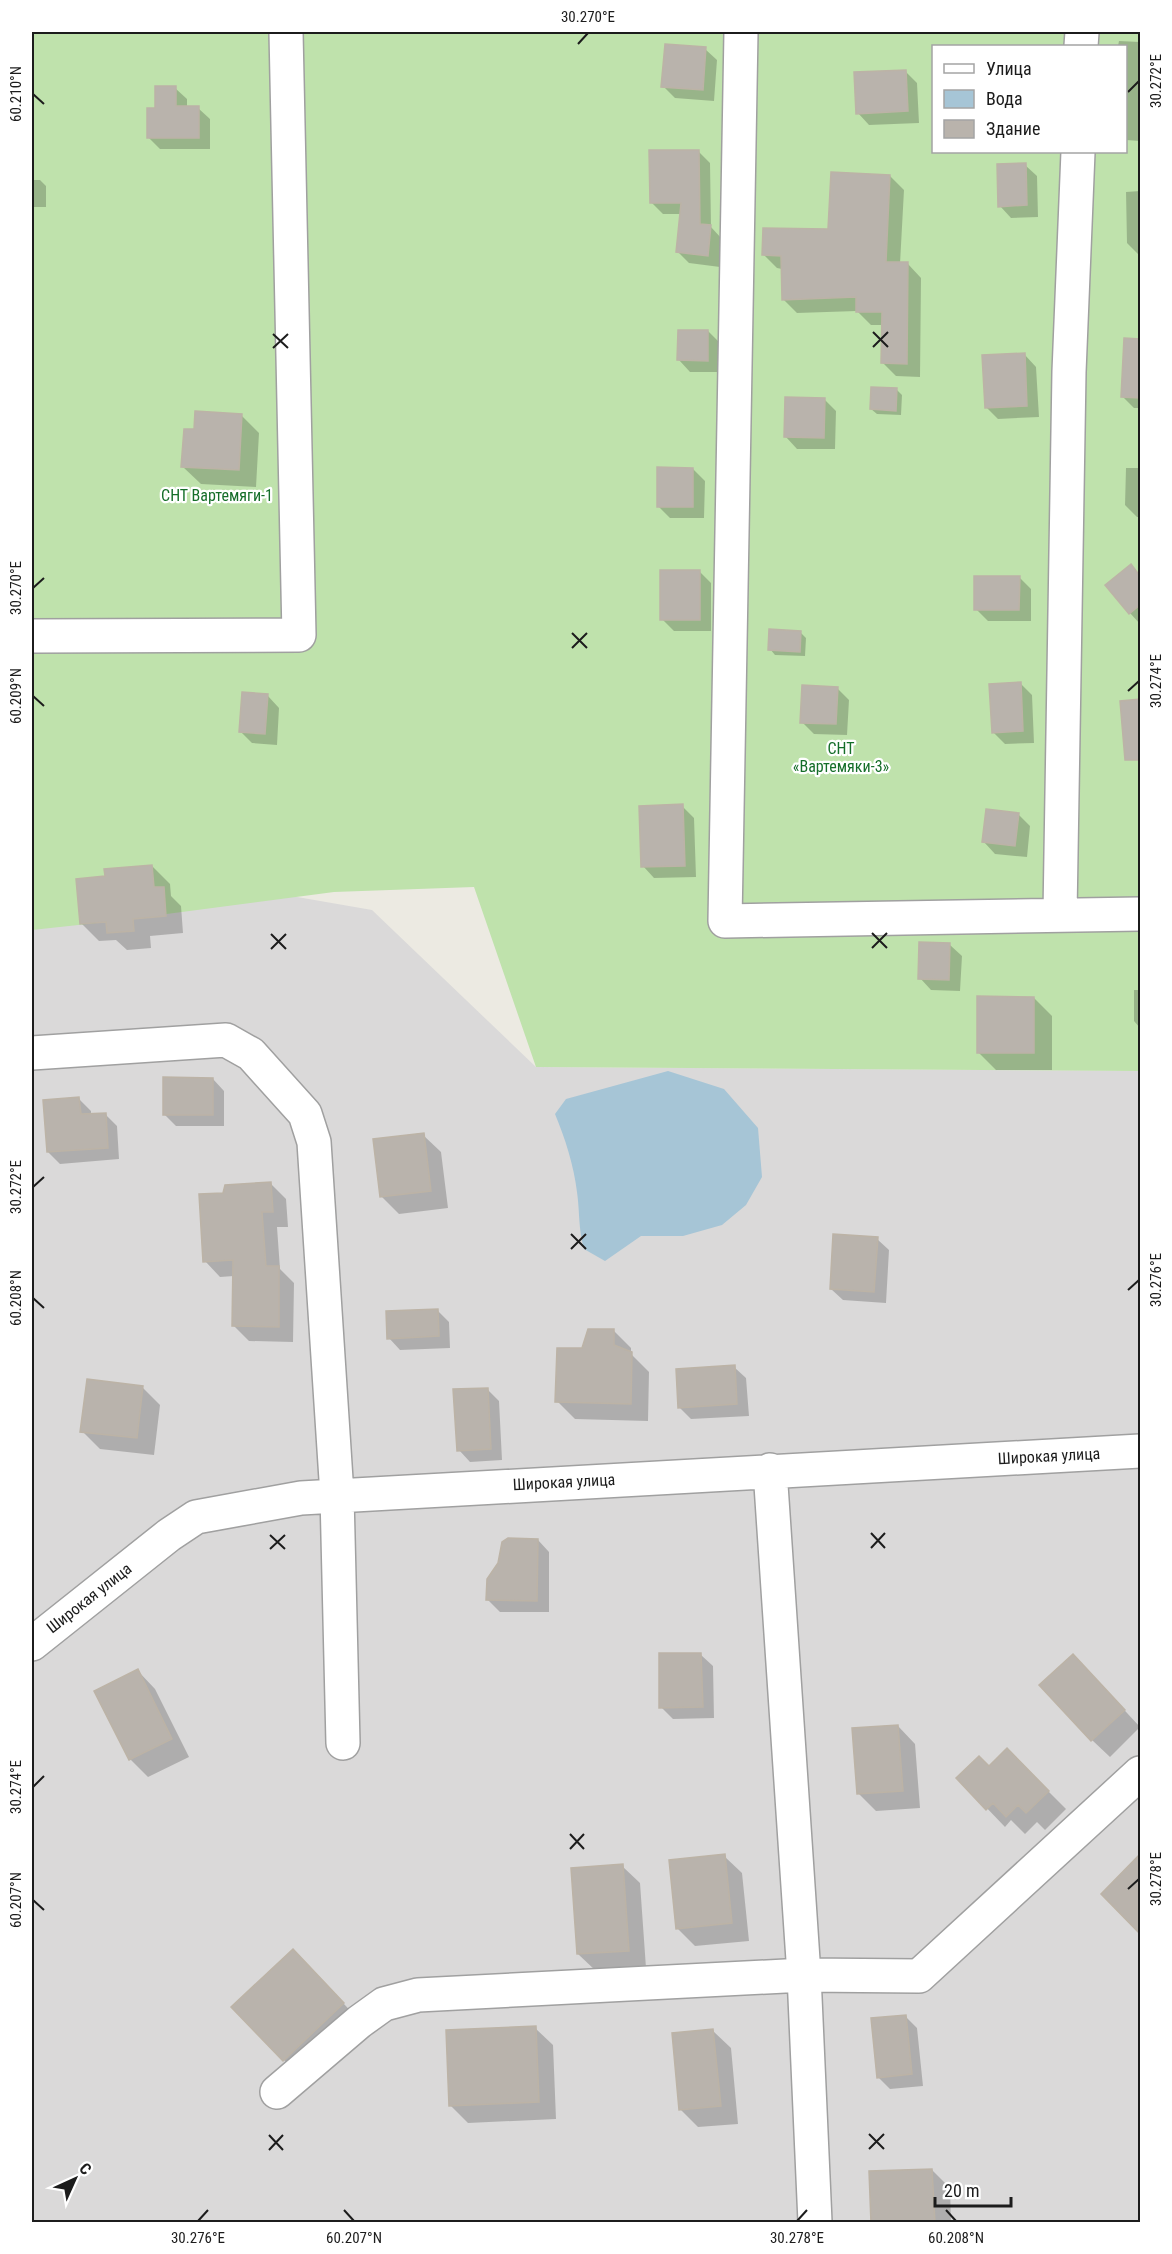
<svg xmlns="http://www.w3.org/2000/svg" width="1172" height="2254" viewBox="0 0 1172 2254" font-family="'Roboto Condensed',sans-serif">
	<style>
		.residential { fill: #dad9d9 }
		.grass { fill: #bfe2ac; fill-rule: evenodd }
		.water { fill: #a6c5d6 }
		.shadow { fill: #0003 }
		.building { fill: #b9b3ac; stroke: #bcb3a6; stroke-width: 1.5 }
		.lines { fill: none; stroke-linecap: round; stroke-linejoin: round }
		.minor-casing { stroke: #a0a0a0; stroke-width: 36 }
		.minor { stroke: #fff; stroke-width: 33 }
		.ticks { fill: none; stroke: #1c1c1c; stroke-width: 2 }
		.labels { text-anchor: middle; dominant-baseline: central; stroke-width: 4.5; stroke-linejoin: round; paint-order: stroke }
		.park-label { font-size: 16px; fill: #156e29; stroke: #fff }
		.street-label { font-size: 16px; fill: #1c1c1c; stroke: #fff }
		.neatline { fill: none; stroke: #1c1c1c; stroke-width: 2 }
		.ticks-label { font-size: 15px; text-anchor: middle; fill: #1c1c1c }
	</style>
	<rect width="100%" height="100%" fill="#eceae2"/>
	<path class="residential" d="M32 851 372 910 536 1067 1140 1071V2222H32Z"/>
	<path class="grass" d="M32 32H1140V1071L536 1067 474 887 334 892 106 922 32 930ZM934 46H1126V152H934Z"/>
	<path class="water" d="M668 1071 724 1089 758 1128 762 1177 746 1205 722 1225 683 1236H641L605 1261 584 1249C578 1226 580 1214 577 1192 574 1166 565 1138 555 1114L566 1099Z"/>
	<path class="shadow" d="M1119 41 1140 42V141L1126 140V46H1118Z
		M705 49 717 60 714 101 675 98 663 86Z
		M906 72 917 83 919 123 869 125 858 113Z
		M175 88 187 99V108H198L210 119V149H160L148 137 156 110Z
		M698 151 710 163 711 227 722 239 720 267 689 263 678 252 681 214H663L651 202Z
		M1025 165 1037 176 1038 217 1011 218 1000 206Z
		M890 176 904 190 900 264H908L921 278 920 377 896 376 882 362 883 325H871L857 311 797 313 783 299 782 269 777 268 764 255 829 231Z
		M32 180H40L46 186V207H32Z
		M1140 191V255H1139L1127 243 1126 192Z
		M708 331 720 343 719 372H690L679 360Z
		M1025 355 1036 367 1039 417 998 419 986 407Z
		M1125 356 1140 357V408H1134L1122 396Z
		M897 390 902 395 901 415 877 414 871 409Z
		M824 399 836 411 835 449H797L786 437Z
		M241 415 259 433 256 487 201 484 183 467Z
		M1126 468H1140V517H1137L1125 505Z
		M693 469 705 481 704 518H670L658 506Z
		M1131 566 1140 576V624L1130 613Z
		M699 571 711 583V631H674L662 619Z
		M1019 577 1031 589V621H988L976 609Z
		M800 632 806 638 805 656 775 655 770 649Z
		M1020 683 1032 695 1034 743 1005 744 993 732Z
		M837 688 849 700 847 735 814 734 802 722Z
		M268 696 279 708 277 745 252 743 240 731Z
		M1140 701V757L1137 758 1122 702Z
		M682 806 694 818 696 877 654 878 643 866Z
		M1018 814 1030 826 1027 857 995 854 984 842Z
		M152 866 170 884 171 896 181 906 183 933 150 936 151 948 127 950 116 940 99 941 81 923 107 877Z
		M950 945 962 956 960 991 931 990 920 978Z
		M1134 990H1140V1028L1134 1021Z
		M1034 998 1052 1016V1070H996L978 1052Z
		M213 1079 224 1091V1126H176L164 1114Z
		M79 1099 91 1111V1115L105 1114 117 1126 119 1159 60 1164 48 1152Z
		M423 1135 441 1152 448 1208 399 1214 381 1196Z
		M270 1183 286 1199 288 1227H277L280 1269 294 1283 293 1342 249 1341 234 1326V1276L220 1277 205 1261 224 1194Z
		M877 1239 889 1250 886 1303 843 1300 831 1289Z
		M437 1310 449 1322 450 1348 400 1350 389 1338Z
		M613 1330 631 1348V1354L649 1372 648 1421 575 1419 557 1401 583 1350Z
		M734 1367 746 1378 749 1416 691 1419 680 1408Z
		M142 1387 160 1405 154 1455 100 1449 82 1431Z
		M487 1389 499 1401 502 1460 470 1462 459 1450Z
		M538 1540 549 1552V1612H500L488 1600 499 1563Z
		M701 1655 713 1666 714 1718 673 1719 661 1707Z
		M138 1671 155 1689 189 1757 148 1777 130 1759Z
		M1090 1673 1140 1727 1110 1757 1092 1740Z
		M898 1726 915 1744 920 1808 876 1811 858 1793Z
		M1007 1750 1066 1809 1045 1830 1037 1822 1025 1834 1011 1820 1005 1827 958 1778 989 1768Z
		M724 1856 742 1873 749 1941 695 1946 677 1928Z
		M1134 1862 1140 1869V1932L1103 1894Z
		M622 1866 640 1883 646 1968 596 1971 578 1954Z
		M310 1968 361 2022 301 2078 284 2060Z
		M905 2016 917 2028 923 2086 890 2089 878 2077Z
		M535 2028 553 2045 556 2119 468 2123 451 2106Z
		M713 2031 731 2048 738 2124 698 2127 680 2109Z
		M932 2170 950 2188 951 2222H873Z"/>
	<path class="building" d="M665 44 706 47 703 90 661 87Z
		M906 70 908 111 856 114 854 72Z
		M155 86H176V106H199V138H147V108H155Z
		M649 150H699L700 224 711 225 708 256 676 252 681 203H650Z
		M1026 163 1027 205 998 207 997 164Z
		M831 172 890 175 886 262H908L907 364 881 363 882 312H856V297L782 300 781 256 762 255 763 228 828 229Z
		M678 330H708V361L677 360Z
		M1124 338 1140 339V398L1121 397Z
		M1025 353 1027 406 985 408 982 355Z
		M871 387 897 388 896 411 870 409Z
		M785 397 825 398 824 438 784 437Z
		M195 411 242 414 239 470 181 467 184 429H194Z
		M657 467 693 468V507H657Z
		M1131 564 1140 576V605L1129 614 1105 585Z
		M660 570H700V620H660Z
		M974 576H1020L1019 610H974Z
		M769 629 801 631 800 652 768 650Z
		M1021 682 1023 731 992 733 989 684Z
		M802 685 838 687 836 724 800 723Z
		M242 692 268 694 265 734 239 732Z
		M1140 699V760H1125L1120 701Z
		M683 804 685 866 641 867 639 806Z
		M986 809 1019 813 1015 846 982 842Z
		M152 865 154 887H164L166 916 133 919 134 931 107 933 106 922 80 924 76 879 105 876 104 869Z
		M919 942 950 943 949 980 918 979Z
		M977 996 1034 997V1053H977Z
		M163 1077 213 1078V1115H163Z
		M79 1097 81 1114 106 1113 108 1148 47 1152 43 1100Z
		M424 1133 431 1191 380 1197 373 1139Z
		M271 1182 273 1212H262L266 1266H279V1327L232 1326 233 1260 203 1262 199 1194 223 1193 225 1185Z
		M833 1234 878 1237 874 1292 830 1289Z
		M438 1309 439 1336 387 1339 386 1311Z
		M588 1329H614V1345L632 1352 631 1404 555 1402 557 1348H582Z
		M735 1365 737 1404 678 1408 676 1369Z
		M87 1379 143 1386 137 1438 80 1432Z
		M488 1388 491 1449 457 1451 453 1389Z
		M508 1538 538 1539 537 1601 486 1600 487 1579 498 1563 502 1542Z
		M659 1653H701L703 1707 659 1708Z
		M1073 1654 1125 1710 1091 1741 1039 1685Z
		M138 1669 172 1739 129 1760 94 1691Z
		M898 1725 903 1791 857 1794 852 1728Z
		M1007 1748 1049 1791 1026 1813 1018 1805 1006 1817 993 1803 986 1810 956 1778 979 1756 989 1766Z
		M725 1854 732 1923 676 1929 669 1860Z
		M1140 1854V1934L1101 1894Z
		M623 1864 629 1951 577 1954 571 1868Z
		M293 1949 344 2003 283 2061 231 2007Z
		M906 2015 912 2074 877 2078 871 2018Z
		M536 2026 539 2102 449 2106 446 2030Z
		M713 2029 721 2106 679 2110 672 2033Z
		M932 2169 935 2223H871L869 2171Z"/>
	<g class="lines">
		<g class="minor-casing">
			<path id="minor" d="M741 32 725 921 1140 914
				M1081 46 1082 32
				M32 636 299 635 286 32
				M1060 914 1069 372 1078 152
				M32 1053 226 1040 251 1054 305 1114 314 1142 337 1495 343 1743
				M770 1470 804 1975 815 2222
				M32 1644 169 1535 196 1517 301 1498 1140 1451
				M277 2092 359 2022 384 2004 418 1995 804 1975 919 1976 1140 1773"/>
		</g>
		<use href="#minor" class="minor"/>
	</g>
	<path class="ticks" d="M578 44 588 33M1128 92 1139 81M33 94 44 104M873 332 888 347M273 334 288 348M873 347 888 332M273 348 288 334M33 588 44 578M572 633 587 648M572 648 587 633M1128 691 1139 681M33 696 44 706M872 933 887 948M271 934 286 949M872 948 887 933M271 949 286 934M33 1187 44 1177M571 1234 586 1249M571 1249 586 1234M1128 1290 1139 1280M33 1298 44 1308M871 1533 885 1548M270 1535 285 1549M871 1548 885 1533M270 1549 285 1535M33 1787 44 1776M570 1834 584 1849M570 1849 584 1834M1128 1889 1139 1879M33 1900 44 1910M869 2134 884 2149M269 2135 283 2150M869 2149 884 2134M269 2150 283 2135M344 2210 354 2221M946 2210 956 2221M198 2221 208 2210M797 2221 807 2210"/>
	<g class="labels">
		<g class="park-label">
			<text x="217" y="495">СНТ Вартемяги-1</text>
			<text x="841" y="748">СНТ<tspan x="841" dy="18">«Вартемяки-3»</tspan></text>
		</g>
		<g class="street-label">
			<text transform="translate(1049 1456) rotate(-3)">Широкая улица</text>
			<text transform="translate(564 1482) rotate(-3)">Широкая улица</text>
			<text transform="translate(89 1598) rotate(-38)">Широкая улица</text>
		</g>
	</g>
	<rect width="1172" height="2254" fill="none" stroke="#ffffff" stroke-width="66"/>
	<rect x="932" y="45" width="195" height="108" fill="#ffffff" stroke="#a4a4a4" stroke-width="1.5"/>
	<rect x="944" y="64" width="30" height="9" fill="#ffffff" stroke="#a4a4a4" stroke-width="1.5"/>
	<text x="986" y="75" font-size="18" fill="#1c1c1c">Улица</text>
	<rect x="944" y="90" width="30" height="18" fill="#a6c5d6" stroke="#a4a4a4" stroke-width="1.5"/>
	<text x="986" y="105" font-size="18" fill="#1c1c1c">Вода</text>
	<rect x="944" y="120" width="30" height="18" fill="#b9b3ac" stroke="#a4a4a4" stroke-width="1.5"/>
	<text x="986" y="135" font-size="18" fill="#1c1c1c">Здание</text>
	<g transform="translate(75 2179) rotate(45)" stroke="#ffffff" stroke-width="4.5" paint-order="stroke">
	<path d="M0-4.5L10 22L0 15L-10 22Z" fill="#1c1c1c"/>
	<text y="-9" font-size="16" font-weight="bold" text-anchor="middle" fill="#1c1c1c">С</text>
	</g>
	<path d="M935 2197v9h76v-9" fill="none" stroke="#1c1c1c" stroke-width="3"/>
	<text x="944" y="2197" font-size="18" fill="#1c1c1c" stroke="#ffffff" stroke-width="4.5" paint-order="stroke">20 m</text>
	<rect x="33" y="33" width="1106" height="2188" class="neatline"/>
	<g class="ticks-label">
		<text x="588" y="22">30.270°E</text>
		<text transform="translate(1156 81) rotate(-90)" y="5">30.272°E</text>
		<text transform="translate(16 94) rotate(-90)" y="5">60.210°N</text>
		<text transform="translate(16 588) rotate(-90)" y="5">30.270°E</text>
		<text transform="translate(1156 681) rotate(-90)" y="5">30.274°E</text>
		<text transform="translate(16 696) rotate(-90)" y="5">60.209°N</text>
		<text transform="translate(16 1187) rotate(-90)" y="5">30.272°E</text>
		<text transform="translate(1156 1280) rotate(-90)" y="5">30.276°E</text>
		<text transform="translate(16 1298) rotate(-90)" y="5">60.208°N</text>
		<text transform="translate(16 1787) rotate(-90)" y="5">30.274°E</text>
		<text transform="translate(1156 1879) rotate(-90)" y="5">30.278°E</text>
		<text transform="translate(16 1900) rotate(-90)" y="5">60.207°N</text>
		<text x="198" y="2243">30.276°E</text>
		<text x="354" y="2243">60.207°N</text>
		<text x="797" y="2243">30.278°E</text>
		<text x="956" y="2243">60.208°N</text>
	</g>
</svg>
